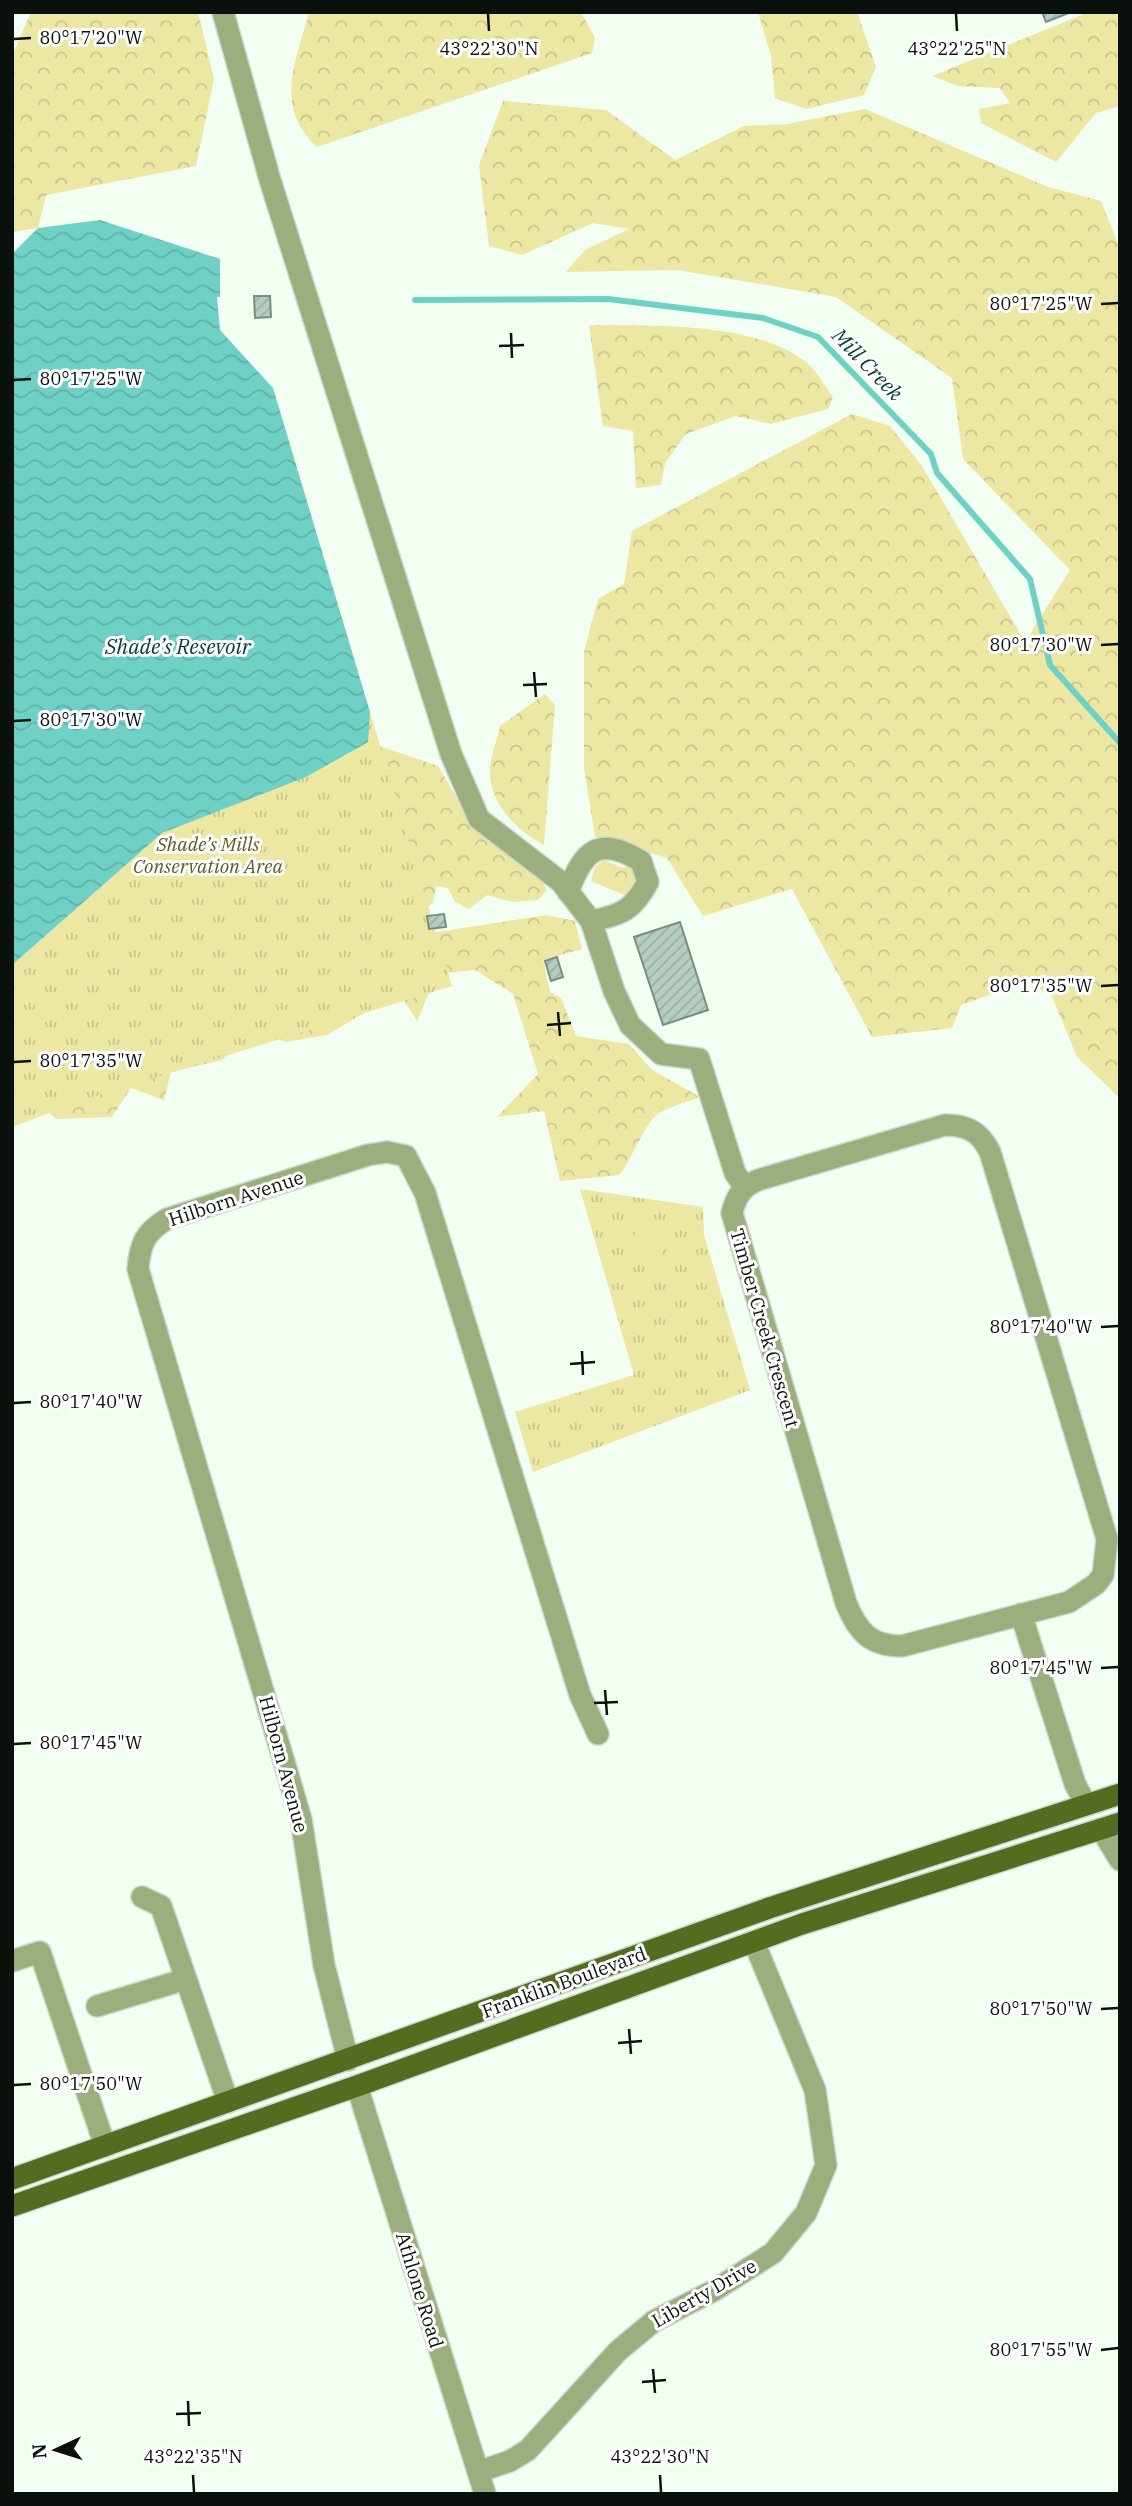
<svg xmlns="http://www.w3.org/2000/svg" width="1132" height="2506" viewBox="0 0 1132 2506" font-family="'IBM Plex Serif',serif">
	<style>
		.forest { fill: url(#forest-crowns) }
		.park { fill: url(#park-tufts) }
		.pitch { fill: #ece7a2 }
		.water { fill: url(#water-waves) }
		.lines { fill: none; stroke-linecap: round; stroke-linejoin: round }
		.stream { stroke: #6fd1c6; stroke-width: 6 }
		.building { fill: url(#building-hatch); stroke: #798d84; stroke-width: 2 }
		.minor-casing { stroke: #ccd8cc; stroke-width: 24 }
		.major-casing { stroke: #ccd8cc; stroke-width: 24 }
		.minor { stroke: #9cae7e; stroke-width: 21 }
		.major { stroke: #546b20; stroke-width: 21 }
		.ticks { fill: none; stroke: #0a100b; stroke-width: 2.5 }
		.labels { text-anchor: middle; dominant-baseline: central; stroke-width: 6; stroke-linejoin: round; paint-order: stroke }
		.park-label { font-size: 19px; font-style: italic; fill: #5d5923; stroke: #fff }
		.street-label { font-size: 19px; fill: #0a100b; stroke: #fff }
		.water-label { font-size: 21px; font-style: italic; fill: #093934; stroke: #fff }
		.ticks-label { font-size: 18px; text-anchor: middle; fill: #0a100b; stroke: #fff; stroke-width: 6; stroke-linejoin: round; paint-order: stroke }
	</style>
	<defs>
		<pattern id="forest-crowns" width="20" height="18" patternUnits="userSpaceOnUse" patternTransform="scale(1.75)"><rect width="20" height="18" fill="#ece7a2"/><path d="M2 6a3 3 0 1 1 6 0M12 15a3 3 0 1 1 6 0" fill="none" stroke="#c9c58a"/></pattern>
		<pattern id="park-tufts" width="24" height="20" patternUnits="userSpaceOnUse" patternTransform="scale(1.75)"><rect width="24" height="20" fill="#ece7a2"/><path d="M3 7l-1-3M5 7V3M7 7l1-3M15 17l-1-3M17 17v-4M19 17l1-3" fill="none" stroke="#c9c58a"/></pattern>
		<pattern id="water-waves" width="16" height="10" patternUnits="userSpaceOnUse" patternTransform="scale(1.75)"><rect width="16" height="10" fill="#6fd1c6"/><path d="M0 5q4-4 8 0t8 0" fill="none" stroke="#5fb2a9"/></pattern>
		<pattern id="building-hatch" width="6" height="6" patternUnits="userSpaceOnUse" patternTransform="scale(1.75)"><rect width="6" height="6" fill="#b6ccc1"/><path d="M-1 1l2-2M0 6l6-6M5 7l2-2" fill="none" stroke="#9baea4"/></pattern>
	</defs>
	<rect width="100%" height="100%" fill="#f1fef1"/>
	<path class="forest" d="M31 12H198L214 79 196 166 46 195 38 228 12 232V56Z
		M309 12H581L595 38 592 53 317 147C273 106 296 62 309 12Z
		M758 12H857L876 67 864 95 806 109 775 98 771 56Z
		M1089 12H1120V106L1096 113 1056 162 981 123 979 109 1010 103 1000 88 958 86 932 76Z
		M503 101 606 110 675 160 744 126 787 124 865 109 1048 187 1101 201 1120 249V1098L1077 1057 1052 996 1026 982 961 1005 952 1028 872 1037 792 889 703 916 667 858 595 837 584 768V652L598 599 624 584 632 531 852 414 890 426 922 466 1025 642 1070 570 963 459 952 378 836 297 678 270 566 272 585 250 629 229 593 223 522 255 489 246 479 165Z
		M589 325C653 326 755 321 807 363 817 371 825 387 833 397L828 409 771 424 736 416 686 434 665 463 661 485 636 488 633 431 603 426Z
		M545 694 555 705 544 845C517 831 488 803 490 769 491 755 497 740 500 726Z
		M368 742 438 766 471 822 541 880 547 890 538 900 513 902 487 895 469 909 455 902 448 888 436 886 433 903 408 921 431 933 546 915 575 921 582 949 543 960 550 992 561 998 576 1036 629 1044 652 1070 700 1097C687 1102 670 1106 658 1114 645 1122 632 1160 619 1175L560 1181 544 1111 497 1117 538 1074 513 994 475 970 437 974 417 1021 399 992 327 1035 286 1042 253 1030 222 1060 171 1072 164 1100 131 1088 112 1117 56 1119 34 1098Z
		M604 860 623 868 631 865 639 881 632 885 627 896 591 881 595 867Z"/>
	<path class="park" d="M12 291 273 388 452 986 89 1098 12 1127Z
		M580 1189 703 1207 704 1235 750 1390 533 1472 515 1412 634 1375Z"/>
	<path class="pitch" d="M636 1223 665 1228 660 1264 631 1259Z"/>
	<path class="water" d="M100 220 220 259V297H217L220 330 273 388 370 712 368 742 306 777 162 833 12 965V254L38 228Z"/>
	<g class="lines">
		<path class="stream" d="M415 300 608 299 763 318 818 337 931 454 937 473 1030 579 1050 665 1120 743"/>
	</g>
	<path class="building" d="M1042 12H1071L1046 22Z
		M254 296H270L271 317 255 318Z
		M444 914 446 927 429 929 427 916Z
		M680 922 708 1010 663 1025 634 937Z
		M557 957 563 977 551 981 545 961Z"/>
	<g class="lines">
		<g class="minor-casing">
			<path id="minor" d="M223 12 270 180 451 754 479 819 561 882 591 921 614 991 630 1025 661 1054 699 1059 735 1173 744 1186
				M568 892C584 849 599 836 641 861L648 882C633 910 622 915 591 921
				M945 1125C968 1125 980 1132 990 1152L1107 1539 1103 1575 1096 1584 1069 1602 902 1646C870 1646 858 1632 846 1603L732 1213C736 1196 742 1187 758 1180Z
				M1021 1614 1075 1784 1086 1804
				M1101 1829 1120 1860
				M142 1897 161 1906 186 1979
				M12 1961 40 1952 105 2146
				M97 2006 186 1979 228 2102
				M348 2060 324 1965 301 1819 138 1269C140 1244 145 1232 167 1219L368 1155 387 1152 406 1156 425 1193 580 1695 598 1734
				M357 2086 485 2494
				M478 2472 510 2461 528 2450 618 2351 654 2321 713 2291 773 2253 806 2213 826 2165 815 2090 754 1942"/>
		</g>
		<g class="major-casing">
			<path id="major" d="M12 2179 769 1908 1120 1794
				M12 2206 357 2086 802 1924 1120 1823"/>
		</g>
		<use href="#minor" class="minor"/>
		<use href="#major" class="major"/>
	</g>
	<path class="ticks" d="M488 14 489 31M956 14 957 31M14 39 31 38M1101 304 1118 303M511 333 512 358M499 346 524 345M14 380 31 379M1101 645 1118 644M534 672 536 697M523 685 547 684M14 721 31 720M1101 986 1118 985M558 1012 560 1036M547 1025 571 1023M14 1062 31 1061M1101 1327 1118 1326M582 1351 583 1375M570 1364 595 1362M14 1403 31 1402M1101 1668 1118 1667M605 1690 607 1715M594 1703 618 1702M14 1744 31 1743M1101 2009 1118 2008M629 2029 631 2054M618 2043 642 2041M14 2085 31 2084M1101 2350 1118 2348M653 2369 655 2393M642 2382 666 2380M188 2401 189 2426M176 2414 201 2413M193 2475 194 2492M660 2475 661 2492"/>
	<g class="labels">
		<g class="park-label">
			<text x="208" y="844">Shade’s Mills<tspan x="208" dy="22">Conservation Area</tspan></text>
		</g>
		<g class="street-label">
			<text transform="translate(236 1198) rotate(-18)">Hilborn Avenue</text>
			<text transform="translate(765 1328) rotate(74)">Timber Creek Crescent</text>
			<text transform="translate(284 1764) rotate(75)">Hilborn Avenue</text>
			<text transform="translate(564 1982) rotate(-20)">Franklin Boulevard</text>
			<text transform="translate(420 2290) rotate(73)">Athlone Road</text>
			<text transform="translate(704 2293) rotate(-30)">Liberty Drive</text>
		</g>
		<g class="water-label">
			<text transform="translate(868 364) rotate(46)">Mill Creek</text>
			<text x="178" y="646">Shade’s Resevoir</text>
		</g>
	</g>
	<g class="ticks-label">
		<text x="91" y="44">80°17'20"W</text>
		<text x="489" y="55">43°22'30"N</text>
		<text x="957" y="55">43°22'25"N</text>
		<text x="1041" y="310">80°17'25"W</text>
		<text x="91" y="385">80°17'25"W</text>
		<text x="1041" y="651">80°17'30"W</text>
		<text x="91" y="726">80°17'30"W</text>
		<text x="1041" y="992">80°17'35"W</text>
		<text x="91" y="1067">80°17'35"W</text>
		<text x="1041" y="1333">80°17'40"W</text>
		<text x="91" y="1408">80°17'40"W</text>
		<text x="1041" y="1674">80°17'45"W</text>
		<text x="91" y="1749">80°17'45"W</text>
		<text x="1041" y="2015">80°17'50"W</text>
		<text x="91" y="2090">80°17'50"W</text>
		<text x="1041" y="2356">80°17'55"W</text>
		<text x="193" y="2463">43°22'35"N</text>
		<text x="660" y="2463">43°22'30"N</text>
	</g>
	<rect width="1132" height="2506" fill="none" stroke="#0a100b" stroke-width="28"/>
	<g transform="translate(56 2450) rotate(266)" stroke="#ffffff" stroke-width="5" paint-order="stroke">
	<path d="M0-5L12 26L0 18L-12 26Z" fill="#0a100b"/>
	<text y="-10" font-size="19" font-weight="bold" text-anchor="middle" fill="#0a100b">N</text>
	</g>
</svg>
